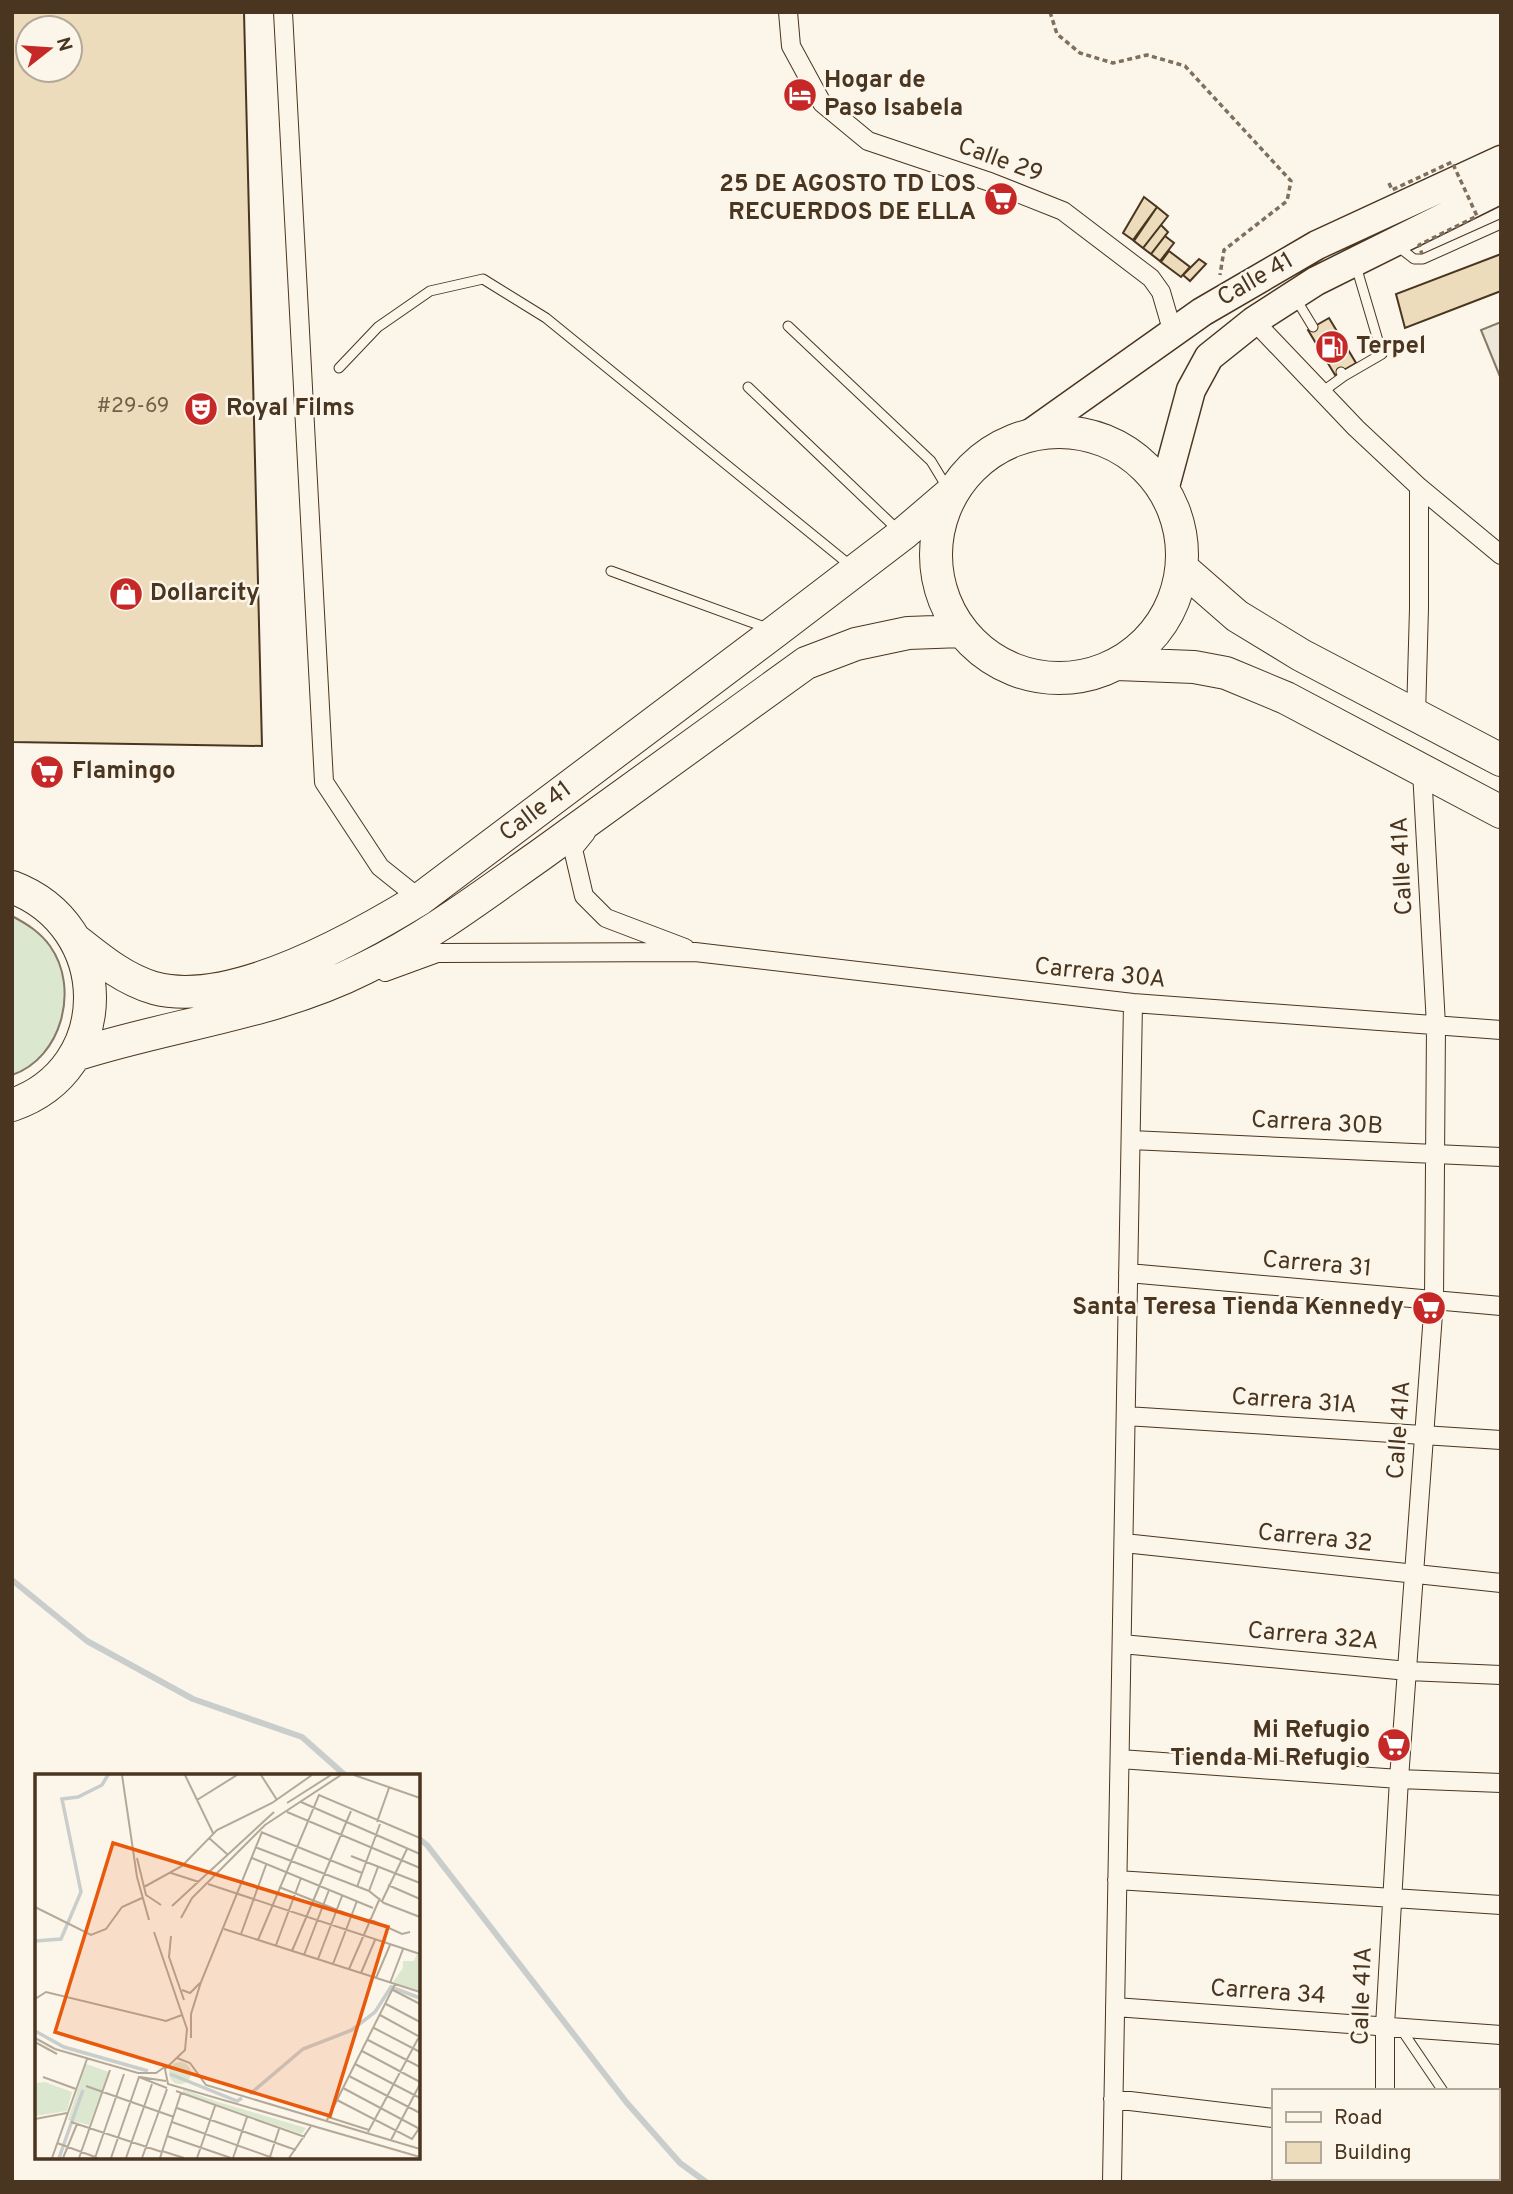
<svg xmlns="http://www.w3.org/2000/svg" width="1513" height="2194" viewBox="0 0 1513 2194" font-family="Overpass,sans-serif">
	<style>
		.green { fill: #dce7d0; stroke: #887966; stroke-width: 2 }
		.parking { fill: #ede7d9; stroke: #887966; stroke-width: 2 }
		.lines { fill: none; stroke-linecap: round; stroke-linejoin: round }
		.stream { stroke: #c9cecd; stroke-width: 6 }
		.building { fill: #ecdcbc; stroke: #4a3520; stroke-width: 2; fill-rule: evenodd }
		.lane-casing { stroke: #4a3520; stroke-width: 11 }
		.street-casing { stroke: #4a3520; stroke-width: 20 }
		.primary-casing { stroke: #4a3520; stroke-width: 31 }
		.highway-casing { stroke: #4a3520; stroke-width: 34 }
		.path { stroke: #7f6f5c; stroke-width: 3.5; stroke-dasharray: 5 3.5; stroke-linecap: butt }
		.lane { stroke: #fbf6e9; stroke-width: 9 }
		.street { stroke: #fbf6e9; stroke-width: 18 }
		.primary { stroke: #fbf6e9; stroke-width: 28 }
		.highway { stroke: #fbf6e9; stroke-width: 32 }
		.path-bridge { stroke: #7f6f5c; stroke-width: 3.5; stroke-dasharray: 5 3.5; stroke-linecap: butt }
		.labels { text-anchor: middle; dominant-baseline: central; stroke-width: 5; stroke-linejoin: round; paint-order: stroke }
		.number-label { font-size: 21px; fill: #725f47 }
		.poi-label { font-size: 24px; font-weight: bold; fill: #4a3520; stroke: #fbf6e9; text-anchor: start }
		.street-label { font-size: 24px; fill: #4a3520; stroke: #fbf6e9 }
		.inset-river { fill: none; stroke: #c9cecd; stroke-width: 3.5 }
		.inset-road { fill: none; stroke: #b4a999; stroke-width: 2 }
		.view { fill: #e8590c; fill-opacity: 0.15; stroke: #e8590c; stroke-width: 3.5 }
		.inset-edge { fill: none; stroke: #4a3520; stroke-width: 3.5 }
	</style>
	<rect width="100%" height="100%" fill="#fbf6e9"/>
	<path class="green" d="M12 916C27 924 40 932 50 946 80 988 62 1058 12 1075Z"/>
	<path class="parking" d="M1501 322V379L1481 330Z"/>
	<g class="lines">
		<path class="stream" d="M12 1580 87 1641 193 1699 302 1737 346 1776
			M418 1838 427 1845 627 2103 680 2163 706 2182"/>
	</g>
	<path class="building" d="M12 12H244L262 746 12 742ZM28 28H70V70H28Z
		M1144 197 1157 207 1133 240 1123 233Z
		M1157 207 1168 216 1143 248 1134 241Z
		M1161 225 1168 232 1151 254 1143 248Z
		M1165 236 1174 243 1160 261 1151 254Z
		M1169 251 1190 267 1181 277 1161 262Z
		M1501 254V291L1405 328 1396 294Z
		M1199 259 1206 264 1190 281 1183 275Z
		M1329 318 1356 363 1335 375 1308 330Z"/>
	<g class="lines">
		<g class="lane-casing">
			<path id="lane" d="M1396 245 1414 259H1423L1501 224
				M1296 299 1313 327
				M788 326 931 461 948 489
				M339 368 378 327 430 291 483 279 546 318 851 566
				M1341 372 1344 376 1382 354 1356 266
				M748 387 899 531
				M1322 392 1344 376
				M611 571 767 628
				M1401 2029 1443 2091
				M1497 2168 1501 2173"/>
		</g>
		<g class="street-casing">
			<path id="street" d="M283 12 324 782 380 867 420 899
				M788 12 791 46 822 103 868 141 990 182 1063 211 1151 278 1161 292 1173 333
				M1254 321 1356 428 1419 487 1501 555
				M1416 715 1419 608V487
				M586 833 573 849 584 896 606 918 685 948
				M385 972 437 953 695 952 1133 1003 1501 1030
				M1131 1140 1501 1157
				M1128 1273 1501 1306
				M1126 1416 1501 1440
				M1124 1543 1501 1583
				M1122 1644 1408 1671 1501 1675
				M1120 1759 1399 1779 1501 1783
				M1117 1880 1501 1905
				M1115 2007 1501 2035
				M1385 2091V2026L1399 1779 1434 1300 1436 1025 1422 771
				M1113 2099 1273 2118
				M1112 2182 1133 1003
				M1385 2182V2178"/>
		</g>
		<g class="primary-casing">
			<path id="primary" d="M1030 434 1202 312 1317 245 1501 160
				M1164 490 1191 390 1209 357 1254 321 1316 281 1501 189"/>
		</g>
		<g class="highway-casing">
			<path id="highway" d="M936 555a123 123 0 1 1 246 0a123 123 0 1 1-246 0Z
				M1182 568 1237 616 1301 655 1501 760
				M1117 664 1194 667 1226 673 1286 698 1501 812
				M12 887C115 926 117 1069 12 1105
				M77 941C101 960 124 979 154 988 231 1009 356 938 420 899L776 631 903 534 951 493
				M75 1055C171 1024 274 1014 365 968 427 938 482 896 539 856 628 792 717 728 806 663L856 644 908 633 962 631"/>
		</g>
		<path class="path" d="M1050 12 1057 34 1080 53 1113 63 1147 55 1185 66 1291 181 1287 201 1224 250 1220 275"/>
		<use href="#lane" class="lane"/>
		<use href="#street" class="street"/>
		<use href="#primary" class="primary"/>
		<use href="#highway" class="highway"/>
		<path class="path-bridge" d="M1389 183 1392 190 1452 162 1477 216 1419 245 1422 254"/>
	</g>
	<defs>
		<g id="hotel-disc" transform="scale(1.75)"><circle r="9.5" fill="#c62828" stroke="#fbf6e9"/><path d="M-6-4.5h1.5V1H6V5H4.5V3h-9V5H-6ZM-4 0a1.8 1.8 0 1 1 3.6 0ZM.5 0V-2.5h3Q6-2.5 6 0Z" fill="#fff"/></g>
		<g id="supermarket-disc" transform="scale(1.75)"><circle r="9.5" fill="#c62828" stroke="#fbf6e9"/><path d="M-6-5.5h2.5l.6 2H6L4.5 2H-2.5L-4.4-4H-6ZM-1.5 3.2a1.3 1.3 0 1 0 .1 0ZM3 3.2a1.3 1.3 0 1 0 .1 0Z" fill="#fff"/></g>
		<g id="fuel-disc" transform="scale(1.75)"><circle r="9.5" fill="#c62828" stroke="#fbf6e9"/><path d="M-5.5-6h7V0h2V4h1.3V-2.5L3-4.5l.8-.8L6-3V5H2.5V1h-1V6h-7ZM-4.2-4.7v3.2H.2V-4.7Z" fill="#fff"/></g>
		<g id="theatre-disc" transform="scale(1.75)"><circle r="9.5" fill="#c62828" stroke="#fbf6e9"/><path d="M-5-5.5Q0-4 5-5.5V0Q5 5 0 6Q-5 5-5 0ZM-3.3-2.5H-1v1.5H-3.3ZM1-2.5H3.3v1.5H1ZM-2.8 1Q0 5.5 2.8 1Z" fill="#fff"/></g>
		<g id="shop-disc" transform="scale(1.75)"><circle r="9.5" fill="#c62828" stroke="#fbf6e9"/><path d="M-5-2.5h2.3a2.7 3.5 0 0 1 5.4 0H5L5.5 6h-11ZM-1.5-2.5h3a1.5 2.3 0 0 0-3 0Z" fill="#fff"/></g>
	</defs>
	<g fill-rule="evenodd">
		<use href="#hotel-disc" x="800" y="95"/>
		<use href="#supermarket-disc" x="1001" y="199"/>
		<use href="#fuel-disc" x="1332" y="347"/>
		<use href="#theatre-disc" x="201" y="409"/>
		<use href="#shop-disc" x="126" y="594"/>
		<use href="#supermarket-disc" x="47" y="772"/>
		<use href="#supermarket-disc" x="1429" y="1308"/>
		<use href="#supermarket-disc" x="1394" y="1745"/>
	</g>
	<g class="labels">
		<g class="number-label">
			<text x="133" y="406">#29-69</text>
		</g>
		<g class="poi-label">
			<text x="824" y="81">Hogar de<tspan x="824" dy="28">Paso Isabela</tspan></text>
			<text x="976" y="185" text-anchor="end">25 DE AGOSTO TD LOS<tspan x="976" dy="28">RECUERDOS DE ELLA</tspan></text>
			<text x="1356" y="347">Terpel</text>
			<text x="226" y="409">Royal Films</text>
			<text x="150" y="594">Dollarcity</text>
			<text x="72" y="772">Flamingo</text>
			<text x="1404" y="1308" text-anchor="end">Santa Teresa Tienda Kennedy</text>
			<text x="1370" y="1731" text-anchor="end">Mi Refugio<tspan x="1370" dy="28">Tienda Mi Refugio</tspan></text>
		</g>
		<g class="street-label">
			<text transform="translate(1000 161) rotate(20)">Calle 29</text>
			<text transform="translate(1256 280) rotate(-30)">Calle 41</text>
			<text transform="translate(536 812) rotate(-37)">Calle 41</text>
			<text transform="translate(1403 866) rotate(-93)">Calle 41A</text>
			<text transform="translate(1100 974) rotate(6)">Carrera 30A</text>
			<text transform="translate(1317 1124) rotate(3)">Carrera 30B</text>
			<text transform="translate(1317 1265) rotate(5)">Carrera 31</text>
			<text transform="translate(1294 1402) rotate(4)">Carrera 31A</text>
			<text transform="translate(1400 1430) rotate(-86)">Calle 41A</text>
			<text transform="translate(1315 1539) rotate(6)">Carrera 32</text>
			<text transform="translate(1313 1637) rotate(5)">Carrera 32A</text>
			<text transform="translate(1268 1993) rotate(4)">Carrera 34</text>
			<text transform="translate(1363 1996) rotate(-88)">Calle 41A</text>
		</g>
	</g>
	<g transform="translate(35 1774)">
		<rect width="385" height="385" fill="#fbf6e9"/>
		<path d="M382 180 385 181V217L358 208 368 194V187H379ZM134 299a11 11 0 1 1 22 0a11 11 0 1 1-22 0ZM51 290 74 298 54 351 33 346ZM10 308 37 318 32 337 0 342V309ZM148 315 180 327 271 354 267 360 148 319Z" fill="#dce7d0"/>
		<path class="inset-river" d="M0 167 26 165 46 118 27 25 43 23 67 11 73 1M0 257 29 273 113 297M135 300 202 327 207 324M215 320 268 275 317 256 340 238 356 213 385 224M24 384 48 316"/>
		<path class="inset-road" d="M87 1 102 103 114 146M150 1 178 59M226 1 242 26M319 1 385 24M162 26 202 1M266 28 385 80M252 29 296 1M252 38 385 94M342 48 354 14M226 58 327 99M174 64 192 80M220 73 334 117 349 129 385 143M316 82 385 109M102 84 111 121 126 131M217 84 338 134M136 99 164 108M173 110 385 180M353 111 385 125M109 113 147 92 182 56 237 29 277 1M244 113 333 148M322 113 345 50M334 117 343 93M347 127 372 75M137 132 239 38M0 133 56 161 71 155 87 133 107 124M146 144 157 124 230 51 306 1M334 145 367 160 375 158M189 155 385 218M119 158 152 255 150 276 130 295 133 310 385 383M206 160 231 91M136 162 134 183 149 226M223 166 284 21 385 64M241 171 266 104M257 177 316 37M269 181 294 116M283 185 307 122M298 190 322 127M314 195 345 124M326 199 340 166M341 204 355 171M355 209 368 175M147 216 155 219 165 209M358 216 385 230M0 225 11 218 131 247 147 241M351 230 385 248M345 241 385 263M339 254 385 278M0 264 20 275 103 299H121L131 292M156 264V240L166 208 227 58M333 266 385 293M0 268 22 280M327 277 385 308M142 284 155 289 171 311 385 375M320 290 385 324M314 302 385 339M8 303 41 315M105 303 131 307M51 312 139 343M308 314 383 354M141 317 270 363M302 326 377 365 385 353M142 334 261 376M293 343 334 356M0 345 32 339M292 346 360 210M36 348 127 378M137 348 238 384M333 358 385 261M132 362 196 384M356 366 385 310M22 369 63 384M127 377 149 384M235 383 244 355M17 384 52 285M28 384 42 350M44 384 75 296M60 384 89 300M76 384 104 303 132 314M91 384 117 310M107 384 132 315M125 384 146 319M162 384 180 332M198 384 212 343M254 384 276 352"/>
		<path class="view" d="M78 69 353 153 295 342 20 258Z"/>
		<rect width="385" height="385" class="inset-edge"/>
	</g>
	<rect width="1513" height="2194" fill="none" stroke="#4a3520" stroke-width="28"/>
	<rect x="1272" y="2089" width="228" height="91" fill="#fbf6e9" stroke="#b4a999" stroke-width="2"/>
	<rect x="1286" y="2112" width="35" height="10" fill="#fbf6e9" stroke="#b4a999" stroke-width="2"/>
	<text x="1334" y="2124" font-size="21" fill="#4a3520">Road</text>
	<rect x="1286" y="2142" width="35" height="21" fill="#ecdcbc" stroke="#b4a999" stroke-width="2"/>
	<text x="1334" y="2159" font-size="21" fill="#4a3520">Building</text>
	<g transform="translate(49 49) rotate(73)"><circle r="33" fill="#fbf6e9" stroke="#b4a999" stroke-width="2"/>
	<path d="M0-5L12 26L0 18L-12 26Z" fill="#c62828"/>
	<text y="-10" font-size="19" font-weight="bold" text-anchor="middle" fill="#4a3520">N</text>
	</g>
</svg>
